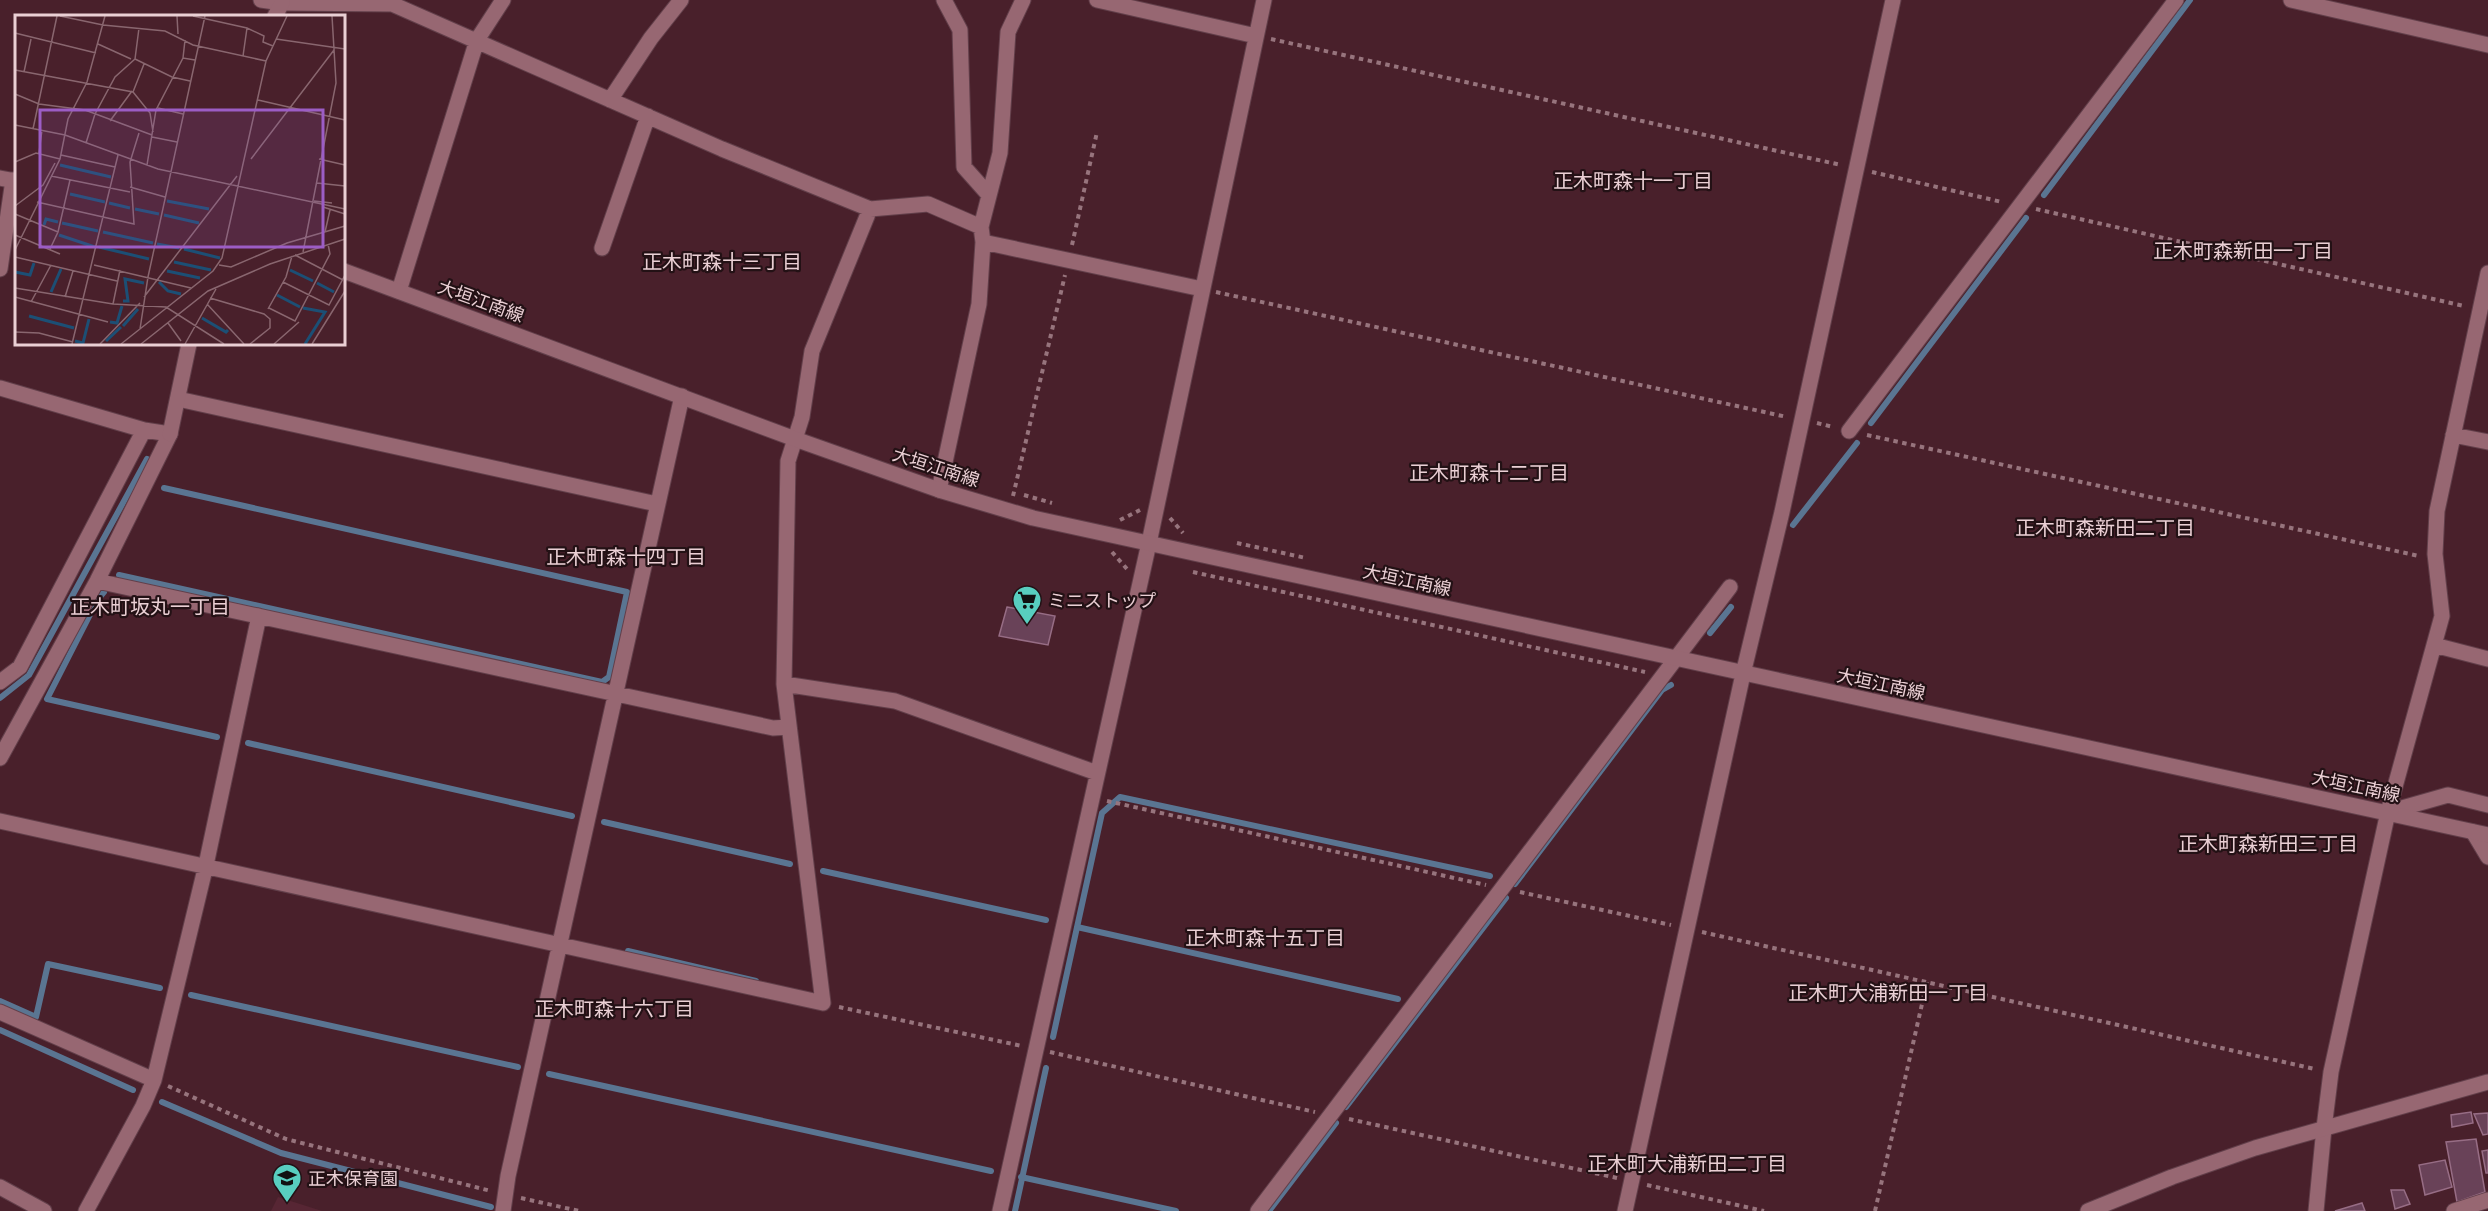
<svg xmlns="http://www.w3.org/2000/svg" width="2488" height="1211" viewBox="0 0 2488 1211" font-family="'Titillium Web','Noto Sans JP',sans-serif">
	<style>
		.built { fill: #572634 }
		.lines { fill: none; stroke-linecap: round; stroke-linejoin: round }
		.stream { stroke: #5a7592; stroke-width: 6 }
		.building { fill: #694258; stroke: #976d85; stroke-width: 1.5 }
		.street-casing { stroke: #623f4a; stroke-width: 17 }
		.secondary-casing { stroke: #623f4a; stroke-width: 17 }
		.path { stroke: #97747d; stroke-width: 4; stroke-dasharray: 4.5 4.5; stroke-linecap: butt }
		.street { stroke: #976772; stroke-width: 15 }
		.secondary { stroke: #976772; stroke-width: 15 }
		.labels { text-anchor: middle; dominant-baseline: central; stroke-width: 4.5; stroke-linejoin: round; paint-order: stroke }
		.street-label { font-size: 18px; fill: #eacfd4; stroke: #231115 }
		.poi-label { font-size: 18px; fill: #eacfd4; stroke: #231115; text-anchor: start }
		.neighbourhood-label { font-size: 20px; fill: #eacfd4; stroke: #231115 }
		.inset-river { fill: none; stroke: #1c4f75; stroke-width: 3 }
		.inset-road { fill: none; stroke: #89666f; stroke-width: 1.5 }
		.view { fill: #9c5dc5; fill-opacity: 0.15; stroke: #9c5dc5; stroke-width: 3 }
		.inset-edge { fill: none; stroke: #eacfd4; stroke-width: 3 }
	</style>
	<rect width="100%" height="100%" fill="#49202b"/>
	<path class="built" d="M278 1197 322 1211H271Z"/>
	<g class="lines">
		<path class="stream" d="M2044 195 2190 0
			M1871 423 2026 218
			M1793 525 1857 443
			M119 575 602 682 609 677 627 592 164 488
			M104 592 98 599 47 699 217 737
			M1710 633 1731 607
			M0 698 29 675 147 459
			M248 743 572 816
			M604 822 790 864
			M823 871 1046 920
			M1515 884 1662 690 1671 685
			M1077 927 1398 999
			M628 951 756 981
			M191 995 518 1067
			M0 1001 36 1017 48 964 160 988
			M0 1030 133 1090
			M1053 1037 1102 813 1120 797 1490 876
			M549 1074 991 1171
			M162 1102 281 1153 491 1207
			M1346 1107 1506 898
			M1021 1177 1176 1211
			M1015 1211 1046 1068
			M1269 1211 1336 1123"/>
	</g>
	<path class="building" d="M1007 607 1055 616 1048 645 999 636Z
		M2471 1112 2473 1123 2452 1127 2451 1115Z
		M2488 1113V1134L2483 1135 2474 1114Z
		M2476 1139 2485 1192 2457 1202 2446 1142Z
		M2488 1150V1173H2486L2482 1151Z
		M2445 1160 2452 1187 2425 1195 2419 1165Z
		M2391 1190H2404L2410 1204 2395 1209Z
		M2362 1203 2365 1211H2335Z"/>
	<g class="lines">
		<g class="street-casing">
			<path id="street" d="M261 0 282 3 392 4 722 149 870 209 928 204 981 227
				M944 0 960 30 964 167 988 194
				M1097 0 1256 36
				M2291 0 2488 45
				M610 100 651 38 681 0
				M983 242 1202 289
				M602 248 648 116
				M0 269 13 180
				M399 291 477 40 503 0
				M0 388 144 430 170 434 97 581 0 758
				M178 399 657 504
				M1849 431 2176 0
				M2453 435 2488 442
				M939 490 979 304 983 242 981 227 1000 153 1008 32 1023 0
				M97 581 773 728 789 727
				M2434 645 2488 659
				M0 682 20 667 144 430
				M784 684 895 701 1097 773
				M2388 812 2442 616 2435 554 2437 511 2488 273
				M2388 812 2448 795 2488 805
				M0 821 823 1003 784 684 788 461 802 417 812 351 870 209
				M2473 832 2488 857
				M0 1012 154 1080
				M0 1187 44 1211
				M86 1211 143 1106 154 1080 206 865 259 616
				M503 1211 508 1176 682 396
				M1000 1211 1149 543 1264 0
				M1258 1211 1730 587
				M2316 1211 2324 1128
				M2454 1211 2488 1200"/>
		</g>
		<g class="secondary-casing">
			<path id="secondary" d="M275 16 282 3
				M0 178 16 181
				M344 271 795 439 939 490 1033 518 2488 835
				M170 434 189 344
				M2324 1128 2331 1072 2388 812
				M1625 1211 1743 674 1782 512 1893 0
				M2088 1211 2172 1177 2255 1148 2488 1082"/>
		</g>
		<path class="path" d="M1271 39 1841 165
			M1872 172 2002 202
			M2036 209 2464 306
			M1072 245 1097 132
			M1216 292 1787 417
			M1817 423 1833 427
			M1867 435 2419 556
			M1024 495 1052 503
			M1013 496 1065 275
			M1170 518 1183 533
			M1120 520 1140 510
			M1237 543 1306 558
			M1112 552 1127 569
			M1193 572 1645 672
			M1107 801 1486 885
			M1520 892 1671 925
			M1702 932 2315 1069
			M839 1007 1022 1046
			M1050 1052 1315 1112
			M168 1086 286 1139 491 1191
			M1349 1119 1617 1178
			M1647 1185 1764 1211
			M521 1198 579 1211
			M1875 1211 1927 982"/>
		<use href="#street" class="street"/>
		<use href="#secondary" class="secondary"/>
	</g>
	<defs>
		<g id="supermarket-pin" transform="scale(1.5)"><path d="M0 17L-7.5 6A9.5 9.5 0 1 1 7.5 6Z" fill="#58cebf" stroke="#231115"/><path d="M-6-5.5h2.5l.6 2H6L4.5 2H-2.5L-4.4-4H-6ZM-1.5 3.2a1.3 1.3 0 1 0 .1 0ZM3 3.2a1.3 1.3 0 1 0 .1 0Z" fill="#111"/></g>
		<g id="school-pin" transform="scale(1.5)"><path d="M0 17L-7.5 6A9.5 9.5 0 1 1 7.5 6Z" fill="#58cebf" stroke="#231115"/><path d="M0-5L7-2L0 1L-7-2ZM-4 1L0 2.5L4 1V4Q0 6-4 4Z" fill="#111"/></g>
	</defs>
	<g fill-rule="evenodd">
		<use href="#supermarket-pin" x="1027" y="600"/>
		<use href="#school-pin" x="287" y="1178"/>
	</g>
	<g class="labels">
		<g class="street-label">
			<text transform="translate(481 301) rotate(20)">大垣江南線</text>
			<text transform="translate(936 467) rotate(18)">大垣江南線</text>
			<text transform="translate(1407 580) rotate(12)">大垣江南線</text>
			<text transform="translate(1881 684) rotate(12)">大垣江南線</text>
			<text transform="translate(2356 786) rotate(12)">大垣江南線</text>
		</g>
		<g class="poi-label">
			<text x="1048" y="600">ミニストップ</text>
			<text x="308" y="1178">正木保育園</text>
		</g>
		<g class="neighbourhood-label">
			<text x="1633" y="180">正木町森十一丁目</text>
			<text x="2243" y="250">正木町森新田一丁目</text>
			<text x="722" y="261">正木町森十三丁目</text>
			<text x="1489" y="472">正木町森十二丁目</text>
			<text x="2105" y="527">正木町森新田二丁目</text>
			<text x="626" y="556">正木町森十四丁目</text>
			<text x="150" y="606">正木町坂丸一丁目</text>
			<text x="2268" y="843">正木町森新田三丁目</text>
			<text x="1265" y="937">正木町森十五丁目</text>
			<text x="1888" y="992">正木町大浦新田一丁目</text>
			<text x="614" y="1008">正木町森十六丁目</text>
			<text x="1687" y="1163">正木町大浦新田二丁目</text>
		</g>
	</g>
	<g transform="translate(15 15)">
		<rect width="330" height="330" fill="#49202b"/>
		<path class="inset-river" d="M45 150 96 162M55 179 90 187M152 186 194 194M94 188 115 193M120 194 144 199M149 200 184 208M47 208 83 216M29 210 31 204 43 207M88 217 138 228M44 220 80 232M142 229 164 233M84 232 134 244M169 234 205 243M159 247 196 255M275 255 298 266M152 256 185 263M0 257 15 260 19 248M144 267 153 276 166 279M302 268 319 277M36 277 46 254M262 280 285 292M108 286H113L110 264 129 268M288 293 310 297 290 329M14 301 59 313M187 303 211 317 213 315M95 307 102 308 107 291M108 311 123 294M60 326 68 328 74 304M91 326 106 312"/>
		<path class="inset-road" d="M45 1 88 10 150 16 178 30 251 46M162 1 163 19M178 1 232 13 249 21 248 27 258 31M0 18 81 38M261 24 330 34M83 29 116 44M228 41 232 13M168 43 170 25M120 44 157 62 175 66M120 44 124 13M0 55 118 77 135 98 138 117M9 57 16 24M118 77 129 49M0 79 24 89 70 95 137 120M243 85 330 105M143 93 168 99M95 106 117 76M0 110 50 120 143 154 330 194M18 114 42 1M137 122 162 127M71 128 80 99 100 62 120 44M24 138 27 115M46 140 100 152M236 144 319 35M304 144 330 150M0 147 21 138 45 144M132 150 141 95 168 43 180 45M36 161 115 177M302 168 330 171M115 172 150 182M299 186 317 188M22 187 119 209 115 147 124 118M0 191 28 170 40 148M308 192 330 199M0 199 43 217M310 217 315 195M0 220 45 239M35 234 43 217 55 165M0 235 45 144 53 104 72 67 90 1M288 237 321 68 317 1M280 240 328 265M0 242 102 266M79 250 176 273M204 250 216 252 272 228 330 211M268 267 314 290 330 260M0 273 98 289 151 292 209 329M0 282 93 307M50 282 58 256M129 282 222 161M195 283 249 299 255 304V313L235 329M16 287 36 250M98 289 105 255M192 289 229 329M254 293 280 306 315 239 313 229M253 294 271 262 277 241M153 308 166 326M125 314 133 262 190 1M0 317 24 318 58 327M57 329 103 140M85 329 125 288M106 329 198 256 207 243 251 46 272 1M126 329 193 276 255 249 330 224M170 329 201 274M259 329 284 307M297 329 330 276"/>
		<path class="view" d="M25 95H308V232H25Z"/>
		<rect width="330" height="330" class="inset-edge"/>
	</g>
</svg>
